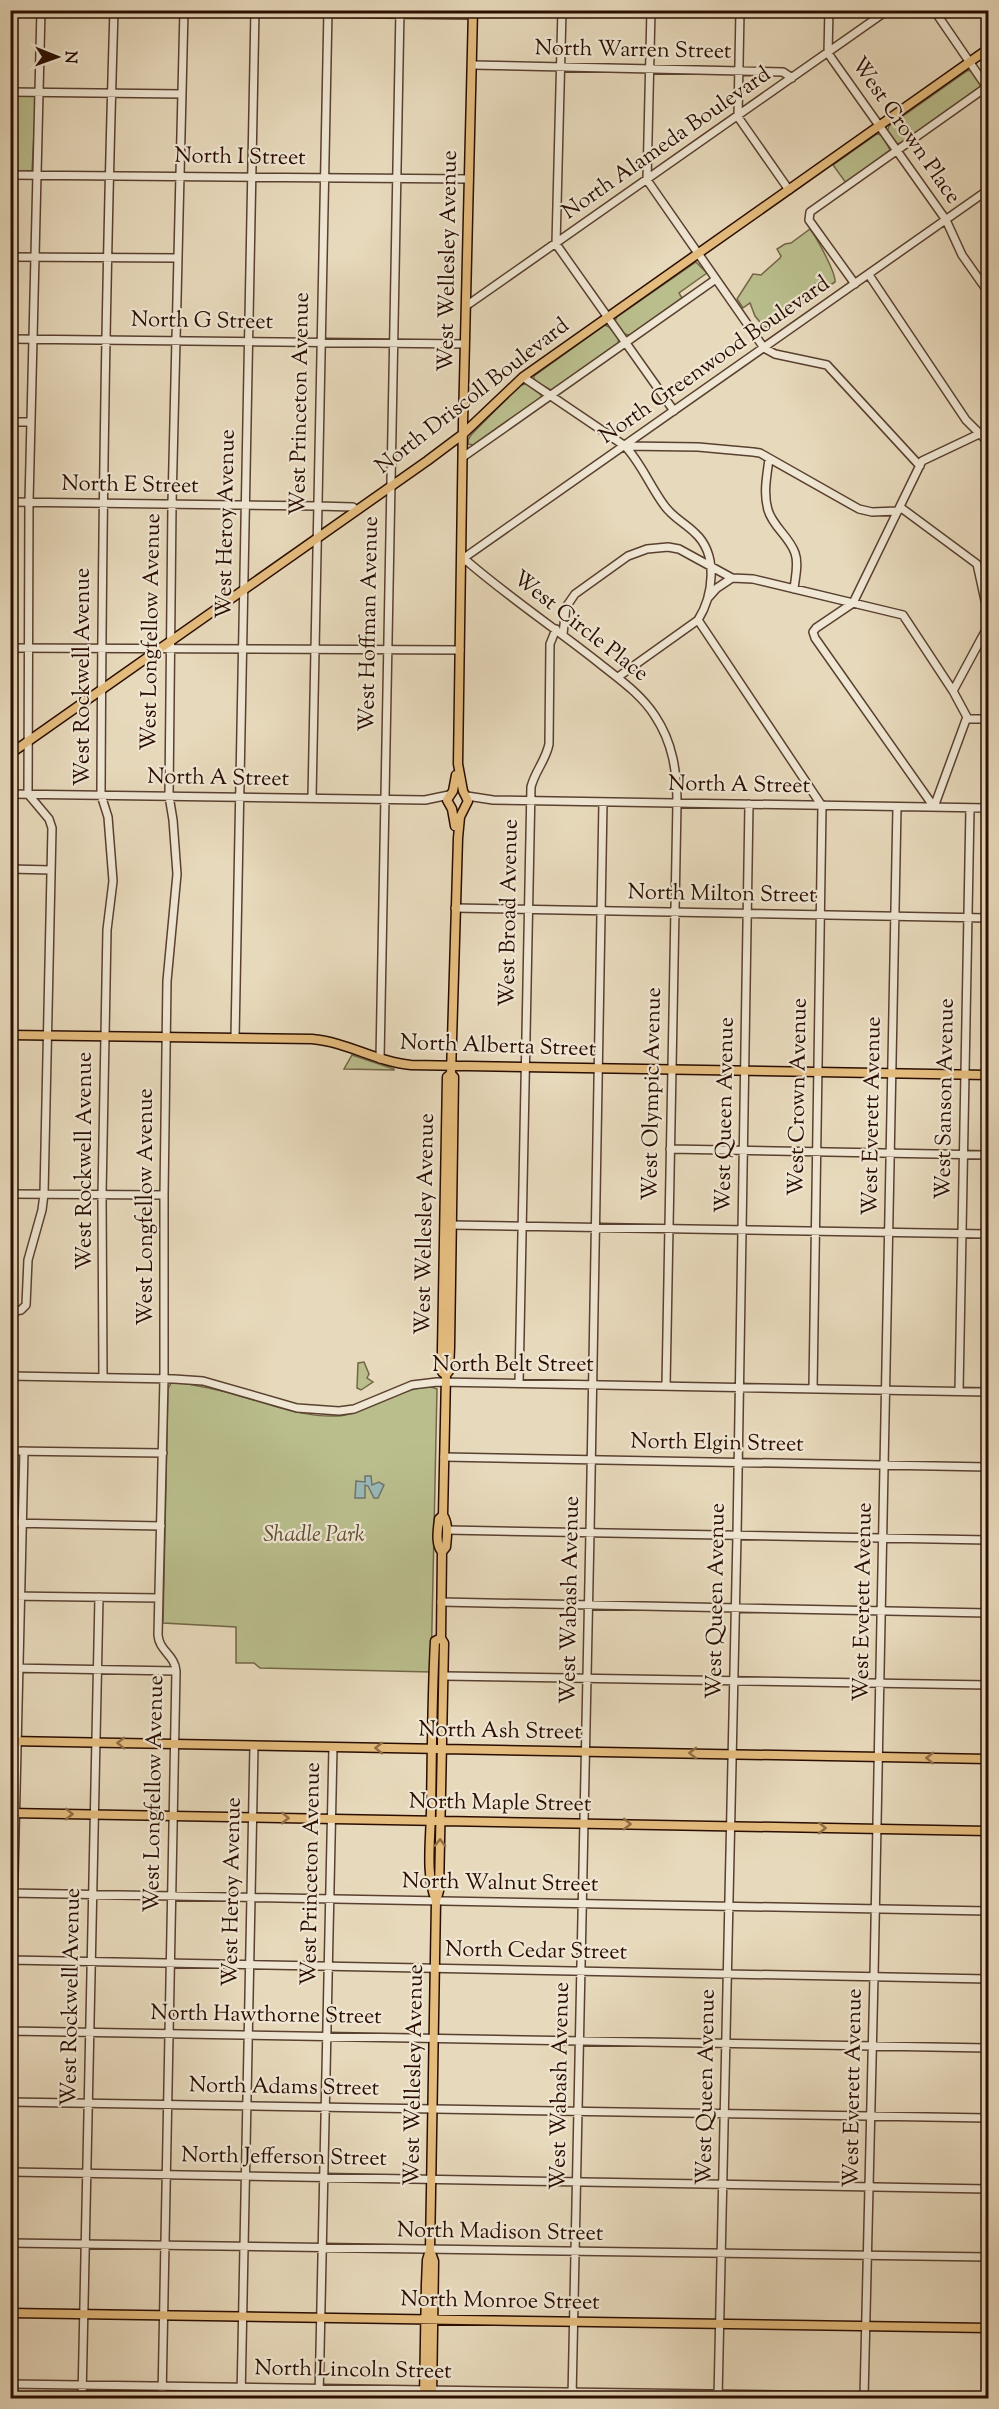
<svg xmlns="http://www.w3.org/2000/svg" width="999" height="2409" viewBox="0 0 999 2409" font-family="'Sorts Mill Goudy',serif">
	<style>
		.green { fill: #babe8d; stroke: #726646; stroke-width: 1.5 }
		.water { fill: #99b9b8; stroke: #6d746e; stroke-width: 1.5 }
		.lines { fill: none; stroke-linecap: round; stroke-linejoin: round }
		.minor-casing { stroke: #59402f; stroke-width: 10 }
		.major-casing { stroke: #2a0d00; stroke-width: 11 }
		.minor { stroke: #efe6d3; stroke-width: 7 }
		.major { stroke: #e4bc7e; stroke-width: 8 }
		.oneway { stroke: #906d45 }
		.labels { text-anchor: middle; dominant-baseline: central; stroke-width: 4.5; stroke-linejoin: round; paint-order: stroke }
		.street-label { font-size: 22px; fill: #2a0d00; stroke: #efe6d3 }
		.park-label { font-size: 22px; font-style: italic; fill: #5c4b31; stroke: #efe6d3 }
	</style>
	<rect width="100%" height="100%" fill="#e7d9bb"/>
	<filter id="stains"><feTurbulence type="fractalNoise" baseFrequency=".00333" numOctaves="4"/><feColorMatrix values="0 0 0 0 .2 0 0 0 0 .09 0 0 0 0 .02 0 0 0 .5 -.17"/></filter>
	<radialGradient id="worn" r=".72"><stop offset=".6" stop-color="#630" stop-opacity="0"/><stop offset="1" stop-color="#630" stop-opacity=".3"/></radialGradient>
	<path class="green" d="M971 70 981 83 980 88 901 143 896 144 887 132 889 126 967 71Z
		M11 95 36 96 32 171H11Z
		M877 134 882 135 890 150 846 183 833 165Z
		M810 229C817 238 836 273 835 282L773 322 770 327H764L755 316 750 303 743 308 737 299 753 274 761 275 780 258 781 256 777 249 785 244 791 243Z
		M696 262 707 273 679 293 682 298 630 335 623 334 615 321 617 317Z
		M605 325 609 327 619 338 618 343 551 390 534 381V376Z
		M527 384 541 395V398L474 445 468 444V440L471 435 520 385Z
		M352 1055 394 1069V1070L344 1069Z
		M364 1362 369 1374 367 1378 373 1382 361 1390 357 1388 358 1363Z
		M171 1383C182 1382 193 1385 203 1387 248 1394 291 1418 337 1416 365 1415 417 1378 437 1389L431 1672 260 1668 254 1663H236V1627L163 1623 168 1389Z"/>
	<path class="water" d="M365 1476H371L372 1485 379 1482 384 1485 378 1498H374L368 1486 365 1485V1498H355L356 1481 365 1482Z"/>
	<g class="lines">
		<g class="minor-casing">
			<path id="minor" d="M45 10 473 15
				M562 10 556 244 674 411
				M651 10 647 180 764 348 775 354 827 365 920 466
				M740 10 738 117 789 190
				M829 10 828 53 832 59 946 220 962 255 988 292
				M934 10 988 89
				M472 65 783 72 792 78
				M10 92 182 94
				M10 175 469 179
				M10 257 178 258
				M869 275 966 420 988 442
				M855 284 809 220 810 212 988 86
				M466 306 888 10
				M10 339 465 344
				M523 377 625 446C641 463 650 486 664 505 672 517 685 523 695 533 719 555 713 596 698 620L822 806 813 1388
				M10 422H31
				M625 446 698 447 753 452 760 453 859 509 872 512 898 511
				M463 457 716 279
				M769 459C767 475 763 493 768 510 773 527 789 536 795 553 799 564 795 578 794 589
				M10 502 317 506 353 507 356 510
				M900 507 977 564 988 614
				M461 560 468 562C510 598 556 629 599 663 619 679 641 694 655 716 673 743 677 772 677 803L666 1386
				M461 560 988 190
				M709 597 717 588 732 578
				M563 634 566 607 575 594 628 556 647 549 668 547 679 549 732 578 753 579 903 615 953 691 967 717 934 807
				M10 648 460 650
				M618 677 698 620
				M953 691 988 626
				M967 719H988
				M10 794 425 800 449 795
				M467 796 493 800 988 808
				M312 798 328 10
				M934 807 815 638 813 632 816 628 853 603 922 461 979 434
				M10 869 51 870
				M455 908 988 918
				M235 1038 255 10
				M380 1059 400 10
				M670 1149 988 1155
				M10 1194 164 1195
				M452 1225 988 1234
				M10 1312 21 1310 26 1305 28 1260 42 1210 44 1194 52 828 49 819 28 794 29 502 41 10
				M10 1376 174 1379 203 1381 297 1408 339 1411 354 1409 412 1385 437 1382 988 1392
				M103 1377 102 1195 107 930 113 881 108 817 101 795C102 533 106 272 114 10
				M519 1383 531 787C535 771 546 760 549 744L550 644 556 629
				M959 1391 970 808
				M10 1451 163 1453
				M444 1457 988 1467
				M10 1523 161 1526
				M447 1530 988 1540
				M10 1596 159 1598
				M441 1602 988 1613
				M10 1668 176 1671
				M444 1676 988 1685
				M10 1893 988 1911
				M10 1960 988 1979
				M10 2031 988 2048
				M10 2046 24 1451
				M10 2102 988 2118
				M10 2172 988 2189
				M10 2243 988 2257
				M10 2384 983 2398
				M82 2398 99 1597
				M162 2398 176 1671C175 1655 159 1651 158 1635L164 1379V1195L167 981 177 874 173 820 169 796 172 504 184 10
				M241 2398 254 1746
				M319 2398 333 1747
				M572 2398 590 1532 603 802
				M718 2398 737 1535 749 804
				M864 2398 874 1976 897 807"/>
		</g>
		<g class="major-casing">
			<path id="major" d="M10 12 12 10
				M10 754 427 461 463 434 523 377 988 49
				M455 826 452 809 447 800 453 791 456 775
				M10 1035 312 1039C347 1042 377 1062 411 1065L988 1075
				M446 1375 442 1372V1349L447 1077 451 1074
				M442 1552 446 1547C447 1536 449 1524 443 1515L446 1375 449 1371 450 1347 454 1077 451 1074 458 838 460 817 468 801 463 791 458 764 463 423 473 10
				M10 1741 988 1759
				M10 1813 988 1831
				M436 1901C425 1874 431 1838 431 1809 432 1753 432 1697 435 1641L441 1638
				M430 2250 434 2261 432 2398
				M10 2313 988 2328
				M424 2398 426 2284 427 2260 430 2250 436 1901 439 1891 444 1643 441 1638 442 1552C435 1544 438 1529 439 1519L443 1515"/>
		</g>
		<use href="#minor" class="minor"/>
		<use href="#major" class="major"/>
	</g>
	<defs><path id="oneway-chevron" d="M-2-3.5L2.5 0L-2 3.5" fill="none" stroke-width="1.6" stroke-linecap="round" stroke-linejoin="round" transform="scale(1.5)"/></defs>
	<g class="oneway">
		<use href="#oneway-chevron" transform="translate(121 1743) rotate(-179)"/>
		<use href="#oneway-chevron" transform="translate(379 1748) rotate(-179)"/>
		<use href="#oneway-chevron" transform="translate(693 1753) rotate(-179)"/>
		<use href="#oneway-chevron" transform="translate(930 1758) rotate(-179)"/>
		<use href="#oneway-chevron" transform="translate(69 1814) rotate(1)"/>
		<use href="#oneway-chevron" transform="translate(285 1818) rotate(1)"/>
		<use href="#oneway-chevron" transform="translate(627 1824) rotate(1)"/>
		<use href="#oneway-chevron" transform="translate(822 1828) rotate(1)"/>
		<use href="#oneway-chevron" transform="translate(440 1843) rotate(-89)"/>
	</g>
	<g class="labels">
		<g class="street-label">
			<text transform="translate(633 51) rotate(1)">North Warren Street</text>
			<text transform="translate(905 131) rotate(55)">West Crown Place</text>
			<text transform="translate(667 144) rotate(-35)">North Alameda Boulevard</text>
			<text transform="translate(240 158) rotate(1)">North I Street</text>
			<text transform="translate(449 261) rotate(-89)">West Wellesley Avenue</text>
			<text transform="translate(202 322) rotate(1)">North G Street</text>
			<text transform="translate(715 361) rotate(-35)">North Greenwood Boulevard</text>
			<text transform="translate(473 397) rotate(-38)">North Driscoll Boulevard</text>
			<text transform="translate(301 404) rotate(-89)">West Princeton Avenue</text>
			<text transform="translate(130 486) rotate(1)">North E Street</text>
			<text transform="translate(227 524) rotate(-89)">West Heroy Avenue</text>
			<text transform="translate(370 624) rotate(-89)">West Hoffman Avenue</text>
			<text transform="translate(580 627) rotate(38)">West Circle Place</text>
			<text transform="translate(152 632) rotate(-89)">West Longfellow Avenue</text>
			<text transform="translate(84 677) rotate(-90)">West Rockwell Avenue</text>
			<text transform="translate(218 779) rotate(1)">North A Street</text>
			<text transform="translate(739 786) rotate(1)">North A Street</text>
			<text transform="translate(722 895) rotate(1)">North Milton Street</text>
			<text transform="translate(510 913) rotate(-89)">West Broad Avenue</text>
			<text transform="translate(498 1047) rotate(2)">North Alberta Street</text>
			<text transform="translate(653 1094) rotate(-89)">West Olympic Avenue</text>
			<text transform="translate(799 1097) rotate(-89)">West Crown Avenue</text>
			<text transform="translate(946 1099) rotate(-89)">West Sanson Avenue</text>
			<text transform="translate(726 1115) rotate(-89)">West Queen Avenue</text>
			<text transform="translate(873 1116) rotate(-89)">West Everett Avenue</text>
			<text transform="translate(86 1161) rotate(-90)">West Rockwell Avenue</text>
			<text transform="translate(147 1207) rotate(-90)">West Longfellow Avenue</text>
			<text transform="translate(426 1224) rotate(-89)">West Wellesley Avenue</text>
			<text x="513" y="1366">North Belt Street</text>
			<text transform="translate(717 1444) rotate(1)">North Elgin Street</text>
			<text transform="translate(571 1600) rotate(-89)">West Wabash Avenue</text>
			<text transform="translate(717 1601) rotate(-89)">West Queen Avenue</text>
			<text transform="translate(864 1602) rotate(-89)">West Everett Avenue</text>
			<text transform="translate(500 1732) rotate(1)">North Ash Street</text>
			<text transform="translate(155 1794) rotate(-89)">West Longfellow Avenue</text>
			<text transform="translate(500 1804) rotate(1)">North Maple Street</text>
			<text transform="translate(312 1874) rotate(-89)">West Princeton Avenue</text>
			<text transform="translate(500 1884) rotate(1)">North Walnut Street</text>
			<text transform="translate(233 1892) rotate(-89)">West Heroy Avenue</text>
			<text transform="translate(536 1952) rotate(1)">North Cedar Street</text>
			<text transform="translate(72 1997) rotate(-89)">West Rockwell Avenue</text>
			<text transform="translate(266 2016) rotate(1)">North Hawthorne Street</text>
			<text transform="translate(415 2075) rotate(-89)">West Wellesley Avenue</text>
			<text transform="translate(561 2086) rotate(-89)">West Wabash Avenue</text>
			<text transform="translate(707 2087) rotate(-89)">West Queen Avenue</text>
			<text transform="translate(284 2088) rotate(1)">North Adams Street</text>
			<text transform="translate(854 2088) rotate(-89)">West Everett Avenue</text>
			<text transform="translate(284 2158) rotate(1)">North Jefferson Street</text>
			<text transform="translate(500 2233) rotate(1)">North Madison Street</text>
			<text transform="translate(500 2302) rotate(1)">North Monroe Street</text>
			<text transform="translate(353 2371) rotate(1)">North Lincoln Street</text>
		</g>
		<g class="park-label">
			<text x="314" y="1536">Shadle Park</text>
		</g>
	</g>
	<rect width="999" height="2409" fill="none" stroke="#e7d9bb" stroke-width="36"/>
	<rect x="12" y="12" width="975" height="2385" fill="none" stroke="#2a0d00" stroke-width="3"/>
	<rect x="18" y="18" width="963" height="2373" fill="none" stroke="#2a0d00" stroke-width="1.5"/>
	<g transform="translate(57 57) rotate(91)" stroke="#efe6d3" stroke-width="4.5" paint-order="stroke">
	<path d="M0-4.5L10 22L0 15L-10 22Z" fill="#2a0d00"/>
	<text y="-9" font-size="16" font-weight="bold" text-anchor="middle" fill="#2a0d00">N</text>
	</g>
	<rect width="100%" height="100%" filter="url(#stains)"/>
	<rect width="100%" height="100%" fill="url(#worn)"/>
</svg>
